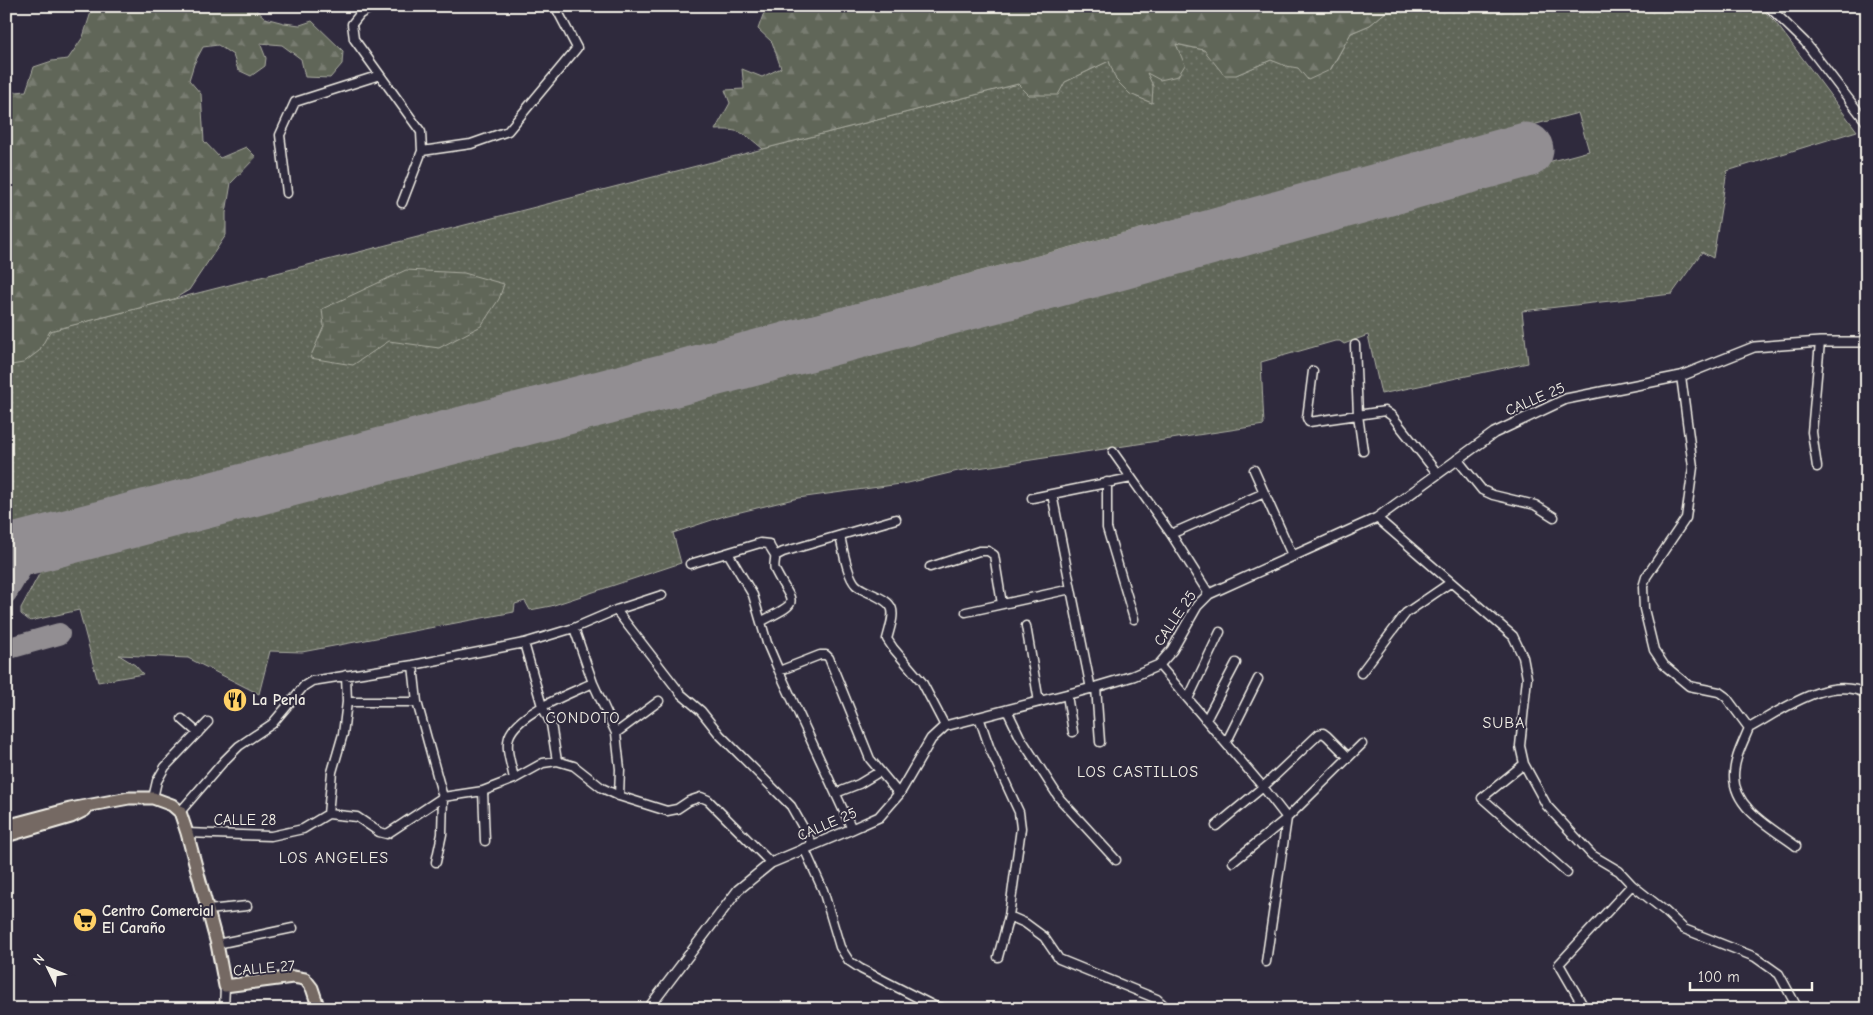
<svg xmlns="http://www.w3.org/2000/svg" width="1873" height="1015" viewBox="0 0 1873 1015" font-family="'Comic Neue',sans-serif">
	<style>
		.grass { fill: url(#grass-dots); stroke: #aaaca0 }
		.forest { fill: url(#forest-firs); stroke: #aaaca0 }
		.wetland { fill: url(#wetland-marsh); stroke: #aaaca0 }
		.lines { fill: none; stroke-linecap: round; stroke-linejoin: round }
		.taxiway { stroke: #928e92; stroke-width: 22 }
		.runway { stroke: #928e92; stroke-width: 55 }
		.minor-casing { stroke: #f4f1e8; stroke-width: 11 }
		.tertiary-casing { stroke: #f4f1e8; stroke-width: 12 }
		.primary-casing { stroke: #f4f1e8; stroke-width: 15 }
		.minor { stroke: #2f2a3d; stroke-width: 8 }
		.tertiary { stroke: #2f2a3d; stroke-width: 9 }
		.primary { stroke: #756964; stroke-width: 11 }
		.labels { text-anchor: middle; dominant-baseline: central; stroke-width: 4; stroke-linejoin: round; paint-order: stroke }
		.street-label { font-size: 15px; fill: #f4f1e8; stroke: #2f2a3d }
		.poi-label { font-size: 15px; font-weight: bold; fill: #f4f1e8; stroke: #2f2a3d; text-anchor: start }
		.neighbourhood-label { font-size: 16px; letter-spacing: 1px; fill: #f4f1e8; stroke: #2f2a3d }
	</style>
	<defs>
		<pattern id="grass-dots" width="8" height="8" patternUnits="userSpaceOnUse" patternTransform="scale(1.25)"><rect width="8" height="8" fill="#616659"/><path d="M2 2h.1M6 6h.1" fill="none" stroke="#787c71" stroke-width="1.8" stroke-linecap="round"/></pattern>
		<pattern id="forest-firs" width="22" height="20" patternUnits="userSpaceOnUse" patternTransform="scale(1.25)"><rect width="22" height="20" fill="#616659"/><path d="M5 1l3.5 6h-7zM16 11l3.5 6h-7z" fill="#787c71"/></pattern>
		<pattern id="wetland-marsh" width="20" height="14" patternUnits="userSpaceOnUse" patternTransform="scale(1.25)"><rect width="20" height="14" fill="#616659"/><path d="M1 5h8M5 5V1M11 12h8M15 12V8" fill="none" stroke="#787c71"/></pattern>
	</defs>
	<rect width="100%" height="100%" fill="#2f2a3d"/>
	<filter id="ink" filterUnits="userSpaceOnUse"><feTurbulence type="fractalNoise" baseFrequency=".02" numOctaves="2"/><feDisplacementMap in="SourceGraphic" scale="10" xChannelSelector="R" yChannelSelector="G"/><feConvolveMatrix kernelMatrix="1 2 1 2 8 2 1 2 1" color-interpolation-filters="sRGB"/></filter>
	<g filter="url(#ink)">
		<path class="grass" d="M1393 6H1759L1776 23 1857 131 1727 171 1713 258 1702 252 1672 294 1522 311 1528 363 1381 394 1368 335 1344 344 1340 341H1335L1261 362 1264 425 958 471 908 483 798 498 724 516 673 533 681 563 551 606 530 610 525 601 515 604 514 612 302 652 270 651 259 694 188 658 119 655 135 665 143 674 98 682 79 610 30 621 21 614V608L44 565 1589 151 1578 113 6 529V366L39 351 49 331 1018 84 1029 95 1065 82 1109 61C1119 88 1125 92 1152 103L1147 73 1175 44 1204 50 1236 75 1271 60C1291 68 1310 68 1331 69L1351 33 1370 25Z"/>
		<path class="forest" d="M93 6H252L265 18 284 23 300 25 312 21 343 51 342 64 330 78 305 77 301 59 282 45 260 43 266 58 265 66 251 76 238 70 233 55 218 45 203 47 194 64 189 80 201 94 204 141 220 158 246 147 256 157 231 183 226 213V235L189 290 174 299 50 331 39 351 23 363 6 366V93L26 91 34 67 52 61 68 59 83 37Z
			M769 6H1393L1370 25 1351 33 1330 70 1308 80 1298 68 1286 66 1271 60 1236 75H1224L1204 50 1176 44 1185 65 1178 76 1160 80 1147 73 1153 86 1152 103 1130 94 1116 80 1109 61 1065 82 1058 95H1029L1018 84 763 149C744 133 741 129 715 130L730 103 725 90 744 89 742 69 762 77 781 68 772 42 758 29 763 15Z"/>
		<path class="wetland" d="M406 270 464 273 504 284 499 299 481 326 439 348 389 341 353 365 310 358 324 326 322 309Z"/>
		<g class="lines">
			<path class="taxiway" d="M6 593C18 574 27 552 49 542
				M6 649 59 634"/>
			<path class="runway" d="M6 553 1104 267 1526 150"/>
			<g class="minor-casing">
				<path id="minor" d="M374 6 360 14 352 24 354 39 421 132 422 151 402 203
					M1768 6 1805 42 1867 123
					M422 151 471 144 508 131 577 48 555 6
					M287 193 280 135 295 102 380 75
					M1355 345 1358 415 1363 451
					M1313 371 1307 418 1309 422 1385 411 1392 416 1437 473
					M1681 376 1693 467 1686 518 1646 577 1643 587 1644 609 1654 650 1664 665 1689 686 1719 692 1726 697 1749 728C1743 743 1734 759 1734 776 1734 809 1772 828 1796 846
					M1113 452 1171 534 1209 594
					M1457 459 1482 490 1493 495 1535 505 1554 517
					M1817 467 1812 432 1820 342
					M1254 470 1292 555
					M1107 482V528L1134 619
					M1052 494 1091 689
					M1032 498 1131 478
					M1377 518 1513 636 1523 657 1527 678 1520 746 1524 764 1547 806 1592 855 1619 871 1632 885 1665 911 1684 929 1755 957 1779 974 1798 1009
					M1171 534 1264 493
					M840 536C843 549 847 576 856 585 859 588 866 591 870 593 898 605 895 610 887 639L893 648 922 682 945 726
					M728 553 753 595 767 643 779 671 852 829
					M775 556 783 552 896 519
					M690 564 760 543 769 544C770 548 773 551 775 555 776 560 773 565 775 570 793 606 803 600 762 621
					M930 567 979 551H988L994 555 1002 604
					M616 610 681 694 701 711 720 735 791 806 813 845
					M966 612 1071 589
					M1026 626 1039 702
					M574 628 593 683 616 733 620 769 619 796
					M524 643 542 706 551 724 557 761
					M413 665 417 702 443 797 442 834 436 862
					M1159 665 1263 787 1287 818 1266 962
					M779 671 820 655H826L829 658 870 759 899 794
					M1361 673 1406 613 1450 583
					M1096 687 1100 742
					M1067 695 1073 732
					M1188 699 1220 632
					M347 702H417
					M1007 710 1020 737 1060 799 1116 860
					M979 717 990 749 1019 812 1021 828 1009 916 998 957
					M182 719 198 733
					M1206 720 1236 663
					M1749 728C1782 710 1829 674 1867 694
					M616 733 659 701
					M1226 743 1258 679
					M1524 764 1482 798 1567 873
					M514 779C512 766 505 750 509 737 517 713 571 693 593 683
					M483 791 485 841
					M836 793 859 784 879 772
					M153 798 157 781 165 767 208 722
					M180 812 224 761 239 746 272 724 304 686 312 681 413 665 524 643 574 628 616 610 662 595
					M328 814 357 817 379 832 387 834 443 797 483 791 514 779 543 763 557 761 574 766 602 788 619 796 667 811 677 809 689 801 701 797 708 800 771 863
					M328 814 332 772 343 734 347 702 346 675
					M1216 826 1263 787 1319 734 1323 733 1327 736 1348 757
					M187 833 271 836 303 829 328 814
					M804 848 823 890 840 947 849 961 861 969 934 1006 946 1009
					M1233 862 1287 818 1362 744
					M208 910 247 906
					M1009 916 1025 923 1044 937 1059 959 1157 999 1168 1009
					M217 944 293 928
					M224 1009 225 986
					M1585 1009 1559 964 1632 885"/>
			</g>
			<g class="tertiary-casing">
				<path id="tertiary" d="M648 1009 738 890 771 863 852 829 879 817 899 794 931 739 945 726 1096 687 1133 676 1159 665 1172 650 1197 606 1209 594 1377 518 1494 433 1566 399 1681 376 1754 347 1820 342H1863L1867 337"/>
			</g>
			<g class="primary-casing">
				<path id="primary" d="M6 826 70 809 129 798H153L172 805 180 812 187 833 217 944 225 986 293 977 305 979 312 988 319 1009
					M6 836 71 817 85 810"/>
			</g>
			<use href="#minor" class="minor"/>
			<use href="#tertiary" class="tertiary"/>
			<use href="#primary" class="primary"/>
		</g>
	</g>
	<defs>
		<g id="restaurant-disc" transform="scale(1.25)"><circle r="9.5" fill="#ffd166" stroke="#2f2a3d"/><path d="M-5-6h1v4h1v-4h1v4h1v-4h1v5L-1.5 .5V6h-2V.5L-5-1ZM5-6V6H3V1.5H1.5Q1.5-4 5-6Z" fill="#111"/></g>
		<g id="supermarket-disc" transform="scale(1.25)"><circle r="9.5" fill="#ffd166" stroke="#2f2a3d"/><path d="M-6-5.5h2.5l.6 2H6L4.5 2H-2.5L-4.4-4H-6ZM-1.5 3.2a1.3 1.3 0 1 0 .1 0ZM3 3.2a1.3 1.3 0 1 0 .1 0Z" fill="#111"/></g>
	</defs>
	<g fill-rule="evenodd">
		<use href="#restaurant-disc" x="235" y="700"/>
		<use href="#supermarket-disc" x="85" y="920"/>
	</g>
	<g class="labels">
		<g class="street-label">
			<text transform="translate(1535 399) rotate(-23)">CALLE 25</text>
			<text transform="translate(1175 618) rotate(-56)">CALLE 25</text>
			<text x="245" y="820">CALLE 28</text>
			<text transform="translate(827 824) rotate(-23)">CALLE 25</text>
			<text transform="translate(264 968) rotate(-5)">CALLE 27</text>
		</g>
		<g class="poi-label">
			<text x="252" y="700">La Perla</text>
			<text x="102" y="911">Centro Comercial<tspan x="102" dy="17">El Caraño</tspan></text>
		</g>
		<g class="neighbourhood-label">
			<text x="583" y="718">CONDOTO</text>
			<text x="1504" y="723">SUBA</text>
			<text x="1138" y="772">LOS CASTILLOS</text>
			<text x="334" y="858">LOS ANGELES</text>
		</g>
	</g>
	<rect width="1873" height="1015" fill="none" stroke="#2f2a3d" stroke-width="25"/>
	<rect x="12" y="12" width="1848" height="990" fill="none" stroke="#f4f1e8" stroke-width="2" filter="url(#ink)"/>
	<g transform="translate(48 968) rotate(313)" stroke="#2f2a3d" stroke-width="4" paint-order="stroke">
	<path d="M0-4L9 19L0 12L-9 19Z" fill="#f4f1e8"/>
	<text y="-8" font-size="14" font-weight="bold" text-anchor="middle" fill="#f4f1e8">N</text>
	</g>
	<path d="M1690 982v8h122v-8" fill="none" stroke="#f4f1e8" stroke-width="2.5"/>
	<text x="1698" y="982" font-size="15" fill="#f4f1e8" stroke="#2f2a3d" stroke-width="4" paint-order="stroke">100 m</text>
</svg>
